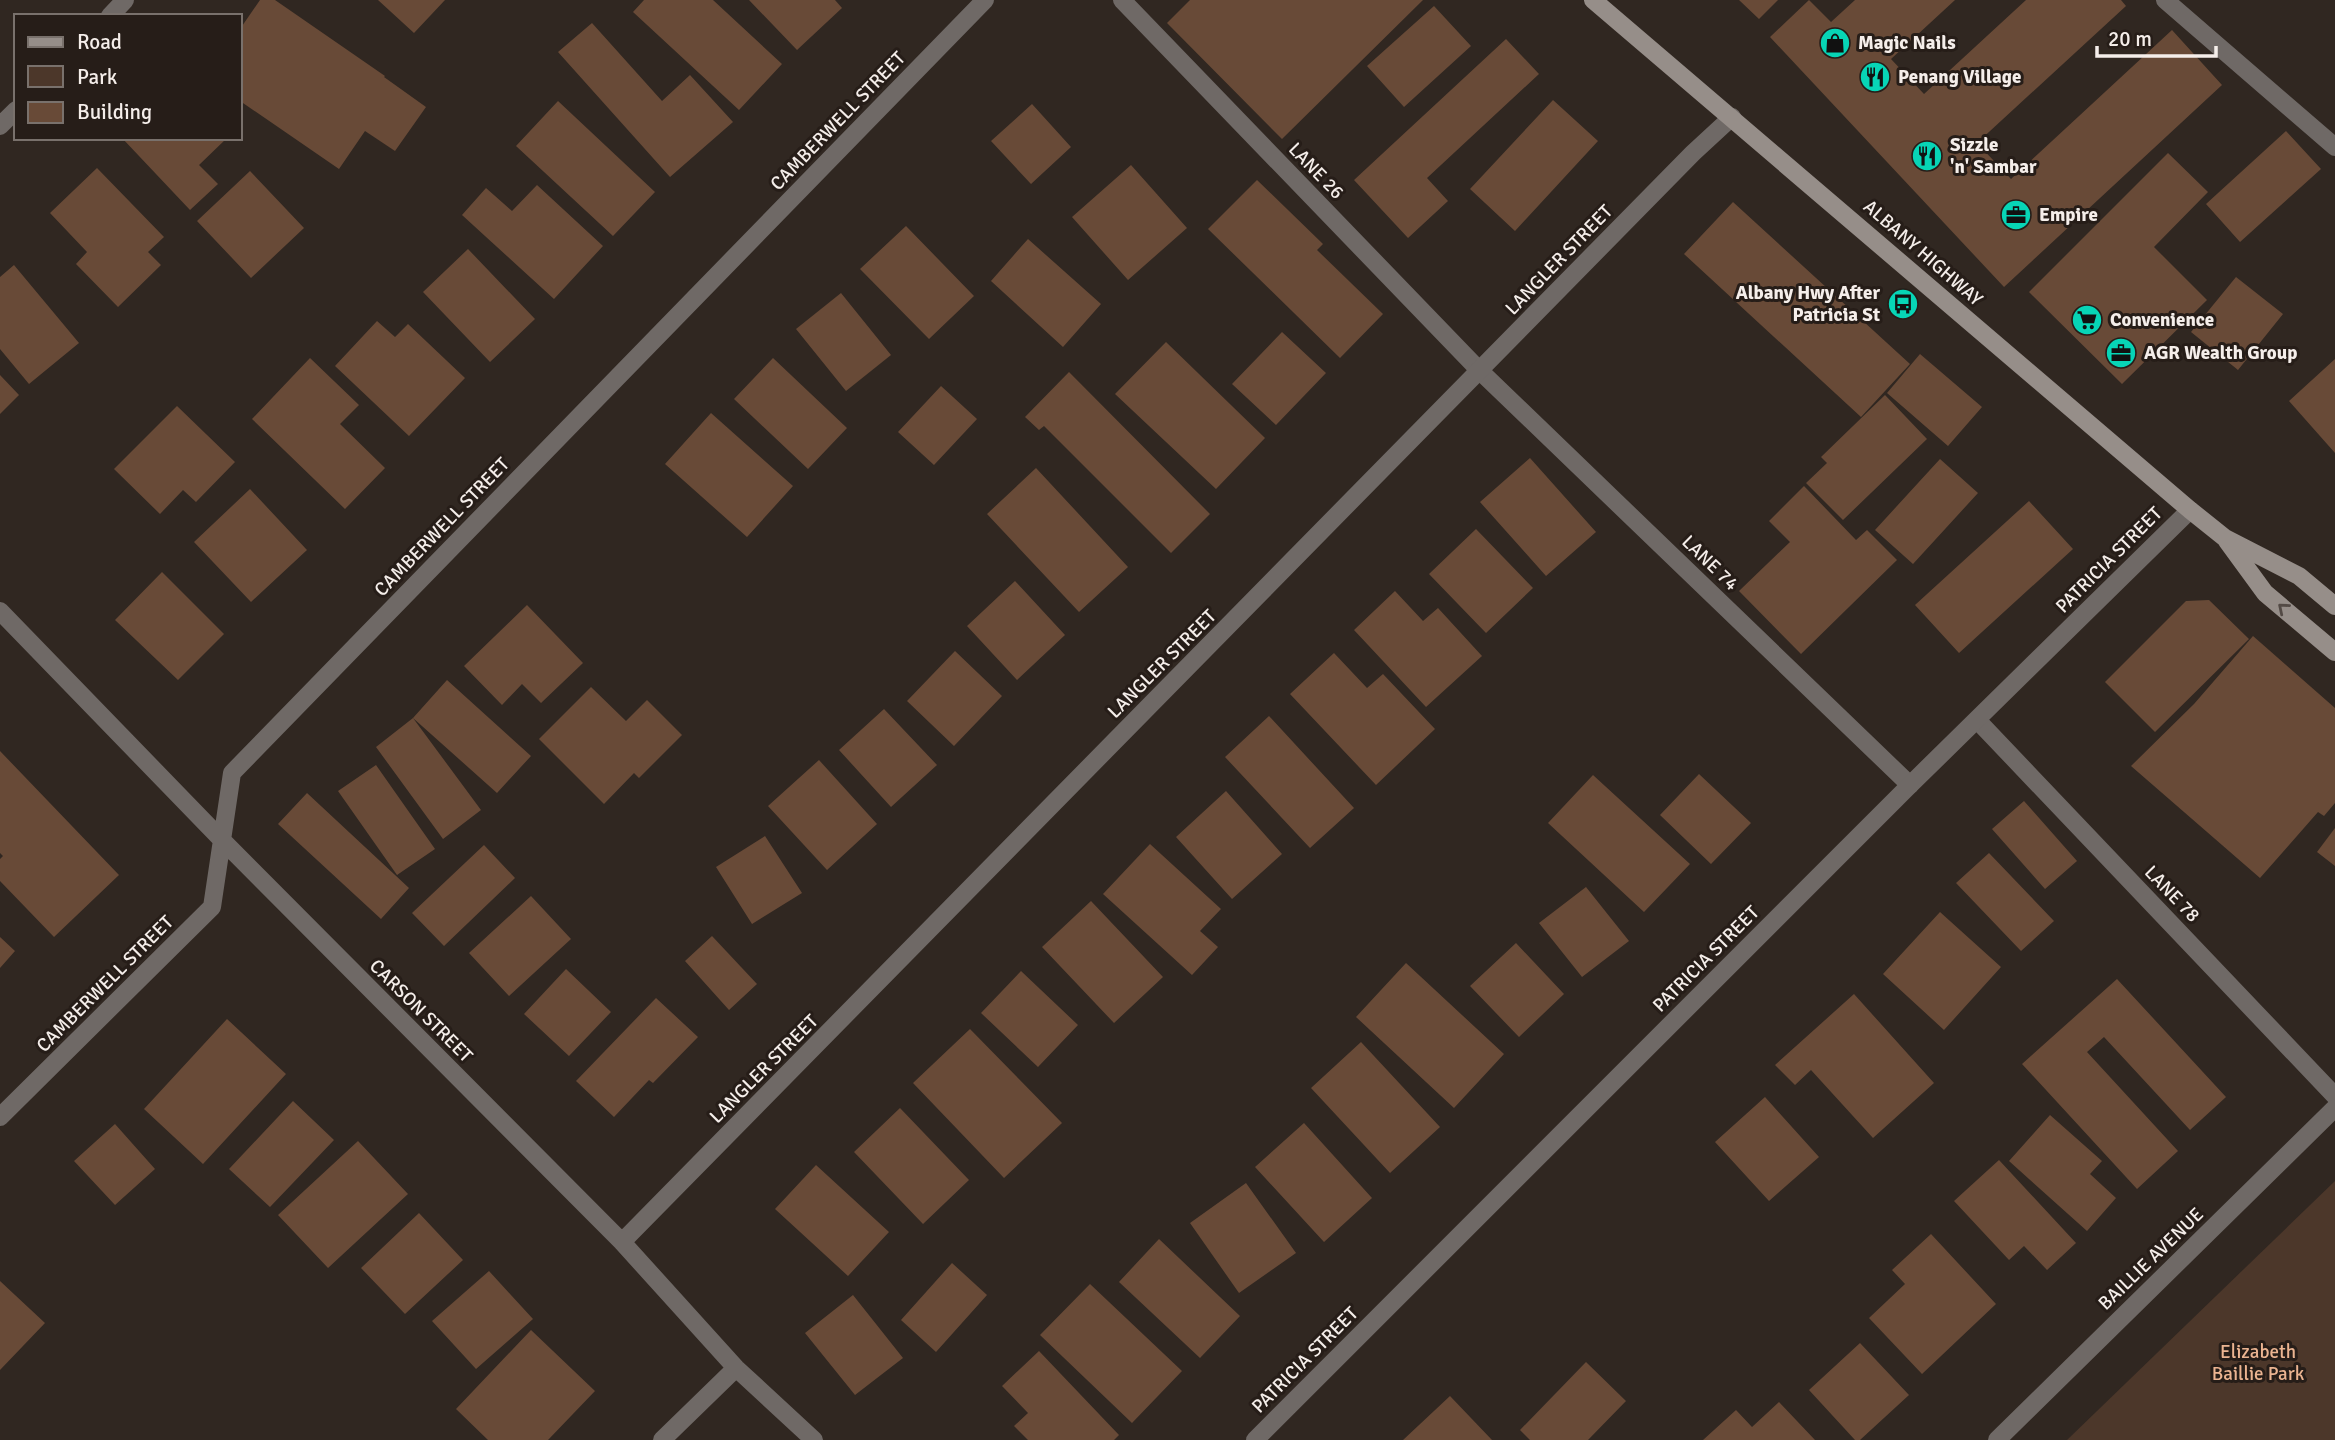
<svg xmlns="http://www.w3.org/2000/svg" width="2335" height="1440" viewBox="0 0 2335 1440" font-family="Signika,sans-serif">
	<style>
		.green { fill: #4c372a }
		.building { fill: #684a37 }
		.lines { fill: none; stroke-linecap: round; stroke-linejoin: round }
		.lane { stroke: #6f6966; stroke-width: 18 }
		.street { stroke: #6f6966; stroke-width: 18 }
		.secondary { stroke: #968e89; stroke-width: 18 }
		.oneway { stroke: #534a45 }
		.labels { text-anchor: middle; dominant-baseline: central; stroke-width: 6; stroke-linejoin: round; paint-order: stroke }
		.poi-label { font-size: 19px; font-weight: bold; fill: #f5eeea; stroke: #261d18; text-anchor: start }
		.street-label { font-size: 19px; fill: #f5eeea; stroke: #261d18 }
		.park-label { font-size: 19px; fill: #ebb491; stroke: #261d18 }
	</style>
	<rect width="100%" height="100%" fill="#302721"/>
	<path class="green" d="M2335 1181V1440H2067Z"/>
	<path class="building" d="M260 0H275L385 76 384 77 426 107 395 151 365 131 339 169 240 101V29Z
		M378 0H445L414 33Z
		M644 0H713L782 64 739 110 633 12Z
		M749 0H835L842 8 797 50Z
		M1190 0H1423L1282 139 1167 23Z
		M1739 0H1778L1759 19Z
		M1809 0 1831 22 1855 0H1955L1891 59 1924 94 2026 0H2121L2126 6 1977 143 2011 179 2172 30 2222 85 2004 287 1770 37Z
		M1434 6 1471 46 1404 107 1367 66Z
		M592 23 662 101 690 75 733 122 670 177 558 52Z
		M1506 39 1539 74 1427 178 1448 201 1408 238 1354 180Z
		M1553 100 1598 141 1515 231 1470 189Z
		M558 101 655 192 613 236 516 146Z
		M1032 104 1071 147 1031 184 991 141Z
		M2286 131 2321 169 2240 242 2206 204Z
		M122 138H227L199 165 218 184 190 210Z
		M2168 153 2208 192 2154 247 2207 300 2122 384 2029 292Z
		M1131 165 1187 228 1128 280 1072 217Z
		M97 168 164 237 148 252 161 265 118 307 76 264 87 252 50 213Z
		M250 171 304 228 251 278 197 221Z
		M1257 180 1323 244 1317 250 1383 314 1340 358 1208 229Z
		M537 185 603 246 554 299 462 215 486 188 512 211Z
		M1733 202 1910 364 1861 417 1684 254Z
		M906 226 974 296 929 339 860 269Z
		M1028 239 1101 304 1063 347 991 281Z
		M468 249 535 319 490 362 423 292Z
		M14 265 79 343 29 384 0 349V277Z
		M2236 277 2283 314 2238 370 2191 332Z
		M841 293 891 355 846 391 796 329Z
		M377 321 395 337 408 324 465 378 409 436 335 366Z
		M1282 332 1326 373 1276 425 1232 384Z
		M1166 342 1265 438 1216 489 1115 394Z
		M1920 354 1982 407 1948 446 1887 393Z
		M310 358 359 405 340 424 385 468 345 509 252 419Z
		M773 358 847 428 808 469 734 399Z
		M2335 359V453L2289 401Z
		M1069 372 1210 514 1171 553 1044 426 1039 430 1025 417Z
		M0 375 19 395 0 414Z
		M941 386 977 419 934 465 898 432Z
		M1885 395 1927 439 1843 520 1806 483 1827 463 1821 457Z
		M177 406 235 462 196 502 183 490 160 514 114 469Z
		M711 413 793 486 747 537 665 464Z
		M1530 458 1596 532 1546 576 1480 502Z
		M1940 459 1978 493 1913 564 1875 530Z
		M1036 468 1128 567 1079 612 987 514Z
		M1804 486 1856 540 1867 530 1897 560 1801 654 1739 591 1790 542 1769 521Z
		M250 489 307 550 251 602 194 542Z
		M2029 501 2073 549 1959 653 1915 605Z
		M1476 529 1533 588 1486 633 1429 574Z
		M162 572 224 634 178 680 115 620Z
		M1015 581 1065 635 1017 680 967 626Z
		M1395 591 1423 621 1438 608 1482 656 1426 707 1354 630Z
		M2209 600 2249 639 2155 732 2105 682 2186 601Z
		M527 605 583 663 541 703 522 684 502 705 464 666Z
		M2253 636 2335 708V803L2324 816 2318 812 2260 878 2131 766 2194 704Z
		M955 651 1002 696 954 746 907 701Z
		M1334 653 1367 688 1383 674 1435 729 1376 785 1290 694Z
		M447 680 531 756 497 793 413 718 481 810 443 839 376 747 413 718Z
		M591 687 626 721 647 700 682 735 639 778 634 773 604 804 539 739Z
		M884 709 937 765 891 807 839 750Z
		M1269 716 1354 808 1310 848 1225 757Z
		M0 751 119 875 54 937 0 881V859L3 856 0 853Z
		M819 760 877 824 827 870 768 806Z
		M376 765 435 849 397 875 338 791Z
		M1699 774 1751 823 1711 864 1660 815Z
		M1593 775 1690 864 1644 912 1548 823Z
		M1226 791 1282 854 1232 899 1176 837Z
		M307 793 409 888 381 919 278 824Z
		M2024 801 2077 861 2045 889 1992 829Z
		M2335 828V866L2317 852Z
		M765 836 802 893 752 924 716 867Z
		M1150 844 1221 909 1200 931 1218 947 1192 975 1103 894Z
		M484 845 515 878 444 946 412 913Z
		M1989 853 2054 921 2021 951 1956 883Z
		M1586 887 1629 941 1582 977 1539 923Z
		M531 896 571 939 509 996 469 953Z
		M1091 901 1163 977 1114 1023 1042 947Z
		M1940 912 2001 967 1944 1030 1883 974Z
		M712 936 757 984 729 1010 685 961Z
		M0 937 15 951 0 968Z
		M1516 943 1564 994 1519 1037 1470 986Z
		M1406 963 1504 1054 1454 1108 1356 1017Z
		M566 969 611 1012 569 1056 524 1014Z
		M1021 971 1078 1025 1038 1067 981 1013Z
		M2117 979 2226 1097 2190 1130 2104 1037 2087 1052 2178 1151 2137 1189 2022 1064Z
		M1854 994 1934 1083 1873 1138 1811 1070 1795 1085 1775 1065Z
		M656 998 698 1037 653 1083 649 1080 614 1117 576 1081Z
		M227 1019 286 1074 203 1164 144 1109Z
		M970 1029 1062 1123 1004 1178 913 1083Z
		M1361 1042 1440 1127 1390 1173 1311 1088Z
		M1765 1097 1819 1157 1769 1201 1715 1142Z
		M293 1101 334 1140 270 1207 229 1169Z
		M900 1108 969 1180 923 1224 854 1152Z
		M2050 1115 2102 1161 2090 1174 2116 1198 2087 1231 2009 1161Z
		M1304 1123 1372 1198 1324 1242 1255 1167Z
		M115 1124 155 1169 115 1205 74 1161Z
		M358 1141 408 1194 328 1268 278 1215Z
		M1999 1160 2076 1243 2047 1270 2024 1246 2009 1260 1954 1201Z
		M816 1165 889 1232 848 1276 775 1209Z
		M1246 1183 1296 1253 1239 1293 1190 1223Z
		M419 1213 463 1260 405 1314 361 1268Z
		M1931 1234 1996 1304 1922 1374 1869 1318 1905 1284 1892 1270Z
		M1159 1239 1240 1316 1200 1358 1119 1282Z
		M952 1263 987 1295 936 1352 901 1320Z
		M489 1271 533 1319 476 1369 432 1321Z
		M0 1281 45 1323 0 1370Z
		M1090 1284 1182 1371 1132 1423 1040 1335Z
		M853 1295 903 1358 855 1395 805 1333Z
		M531 1330 595 1391 548 1440H488L456 1409Z
		M1860 1343 1909 1395 1860 1440H1855L1809 1390Z
		M1039 1351 1119 1435 1114 1440H1028L1014 1426 1028 1413 1002 1386Z
		M1586 1362 1626 1401 1588 1440H1530L1520 1430Z
		M1450 1396 1492 1440H1403Z
		M1779 1402 1815 1440H1703L1736 1410 1752 1427Z"/>
	<g class="lines">
		<path class="lane" d="M1122 0 1480 371 1910 785
			M2165 0 2335 147
			M1978 721 2335 1096"/>
		<path class="street" d="M110 16 125 0
			M0 126 16 110
			M0 611 221 839 622 1242 736 1368 814 1440
			M0 1117 212 907 232 773 985 0
			M622 1242 1693 153 1732 117
			M662 1440 736 1368
			M1255 1440 1910 785 2190 510
			M1997 1440 2335 1108"/>
		<path class="secondary" d="M1593 0 2190 510 2225 538 2299 576 2335 606
			M2227 541 2265 593 2335 652"/>
	</g>
	<defs><path id="oneway-chevron" d="M-2-3.5L2.5 0L-2 3.5" fill="none" stroke-width="1.6" stroke-linecap="round" stroke-linejoin="round" transform="scale(1.75)"/></defs>
	<use class="oneway" href="#oneway-chevron" transform="translate(2283 608) rotate(-140)"/>
	<defs>
		<g id="shop-disc" transform="scale(1.575)"><circle r="9.5" fill="#07d5b6" stroke="#261d18"/><path d="M-5-2.5h2.3a2.7 3.5 0 0 1 5.4 0H5L5.5 6h-11ZM-1.5-2.5h3a1.5 2.3 0 0 0-3 0Z" fill="#111"/></g>
		<g id="restaurant-disc" transform="scale(1.575)"><circle r="9.5" fill="#07d5b6" stroke="#261d18"/><path d="M-5-6h1v4h1v-4h1v4h1v-4h1v5L-1.5 .5V6h-2V.5L-5-1ZM5-6V6H3V1.5H1.5Q1.5-4 5-6Z" fill="#111"/></g>
		<g id="office-disc" transform="scale(1.575)"><circle r="9.5" fill="#07d5b6" stroke="#261d18"/><path d="M-6-3h4V-5.5h4V-3h4V5H-6ZM-1-4.5V-3h2v-1.5ZM-6 0V1H6V0Z" fill="#111"/></g>
		<g id="bus-disc" transform="scale(1.575)"><circle r="9.5" fill="#07d5b6" stroke="#261d18"/><path d="M-5-6H5V4H4V6H2V4H-2V6H-4V4H-5ZM-3.5-4V0h7V-4ZM-3.5 1.2v1.5H-2V1.2ZM2 1.2v1.5H3.5V1.2Z" fill="#111"/></g>
		<g id="supermarket-disc" transform="scale(1.575)"><circle r="9.5" fill="#07d5b6" stroke="#261d18"/><path d="M-6-5.5h2.5l.6 2H6L4.5 2H-2.5L-4.4-4H-6ZM-1.5 3.2a1.3 1.3 0 1 0 .1 0ZM3 3.2a1.3 1.3 0 1 0 .1 0Z" fill="#111"/></g>
	</defs>
	<g fill-rule="evenodd">
		<use href="#shop-disc" x="1835" y="43"/>
		<use href="#restaurant-disc" x="1875" y="77"/>
		<use href="#restaurant-disc" x="1927" y="156"/>
		<use href="#office-disc" x="2016" y="215"/>
		<use href="#bus-disc" x="1903" y="304"/>
		<use href="#supermarket-disc" x="2087" y="320"/>
		<use href="#office-disc" x="2121" y="353"/>
	</g>
	<g class="labels">
		<g class="poi-label">
			<text x="1858" y="43">Magic Nails</text>
			<text x="1898" y="77">Penang Village</text>
			<text x="1950" y="145">Sizzle<tspan x="1950" dy="22">'n' Sambar</tspan></text>
			<text x="2039" y="215">Empire</text>
			<text x="1880" y="293" text-anchor="end">Albany Hwy After<tspan x="1880" dy="22">Patricia St</tspan></text>
			<text x="2110" y="320">Convenience</text>
			<text x="2144" y="353">AGR Wealth Group</text>
		</g>
		<g class="street-label">
			<text transform="translate(838 121) rotate(-46)">CAMBERWELL STREET</text>
			<text transform="translate(1316 171) rotate(46)">LANE 26</text>
			<text transform="translate(1923 253) rotate(41)">ALBANY HIGHWAY</text>
			<text transform="translate(1559 260) rotate(-46)">LANGLER STREET</text>
			<text transform="translate(442 527) rotate(-46)">CAMBERWELL STREET</text>
			<text transform="translate(2109 560) rotate(-45)">PATRICIA STREET</text>
			<text transform="translate(1710 563) rotate(44)">LANE 74</text>
			<text transform="translate(1162 664) rotate(-45)">LANGLER STREET</text>
			<text transform="translate(2172 894) rotate(46)">LANE 78</text>
			<text transform="translate(1706 959) rotate(-45)">PATRICIA STREET</text>
			<text transform="translate(105 984) rotate(-45)">CAMBERWELL STREET</text>
			<text transform="translate(421 1011) rotate(45)">CARSON STREET</text>
			<text transform="translate(764 1069) rotate(-45)">LANGLER STREET</text>
			<text transform="translate(2151 1259) rotate(-44)">BAILLIE AVENUE</text>
			<text transform="translate(1305 1360) rotate(-45)">PATRICIA STREET</text>
		</g>
		<g class="park-label">
			<text x="2258" y="1352">Elizabeth<tspan x="2258" dy="22">Baillie Park</tspan></text>
		</g>
	</g>
	<rect x="14" y="14" width="228" height="126" fill="#261d18" stroke="#79716c" stroke-width="2"/>
	<rect x="28" y="37" width="35" height="10" fill="#968e89" stroke="#79716c" stroke-width="2"/>
	<text x="77" y="49" font-size="21" fill="#f5eeea">Road</text>
	<rect x="28" y="66" width="35" height="21" fill="#4c372a" stroke="#79716c" stroke-width="2"/>
	<text x="77" y="84" font-size="21" fill="#f5eeea">Park</text>
	<rect x="28" y="102" width="35" height="21" fill="#684a37" stroke="#79716c" stroke-width="2"/>
	<text x="77" y="119" font-size="21" fill="#f5eeea">Building</text>
	<path d="M2097 46v10h119v-10" fill="none" stroke="#f5eeea" stroke-width="3.5"/>
	<text x="2108" y="46" font-size="21" fill="#f5eeea" stroke="#261d18" stroke-width="5" paint-order="stroke">20 m</text>
</svg>
